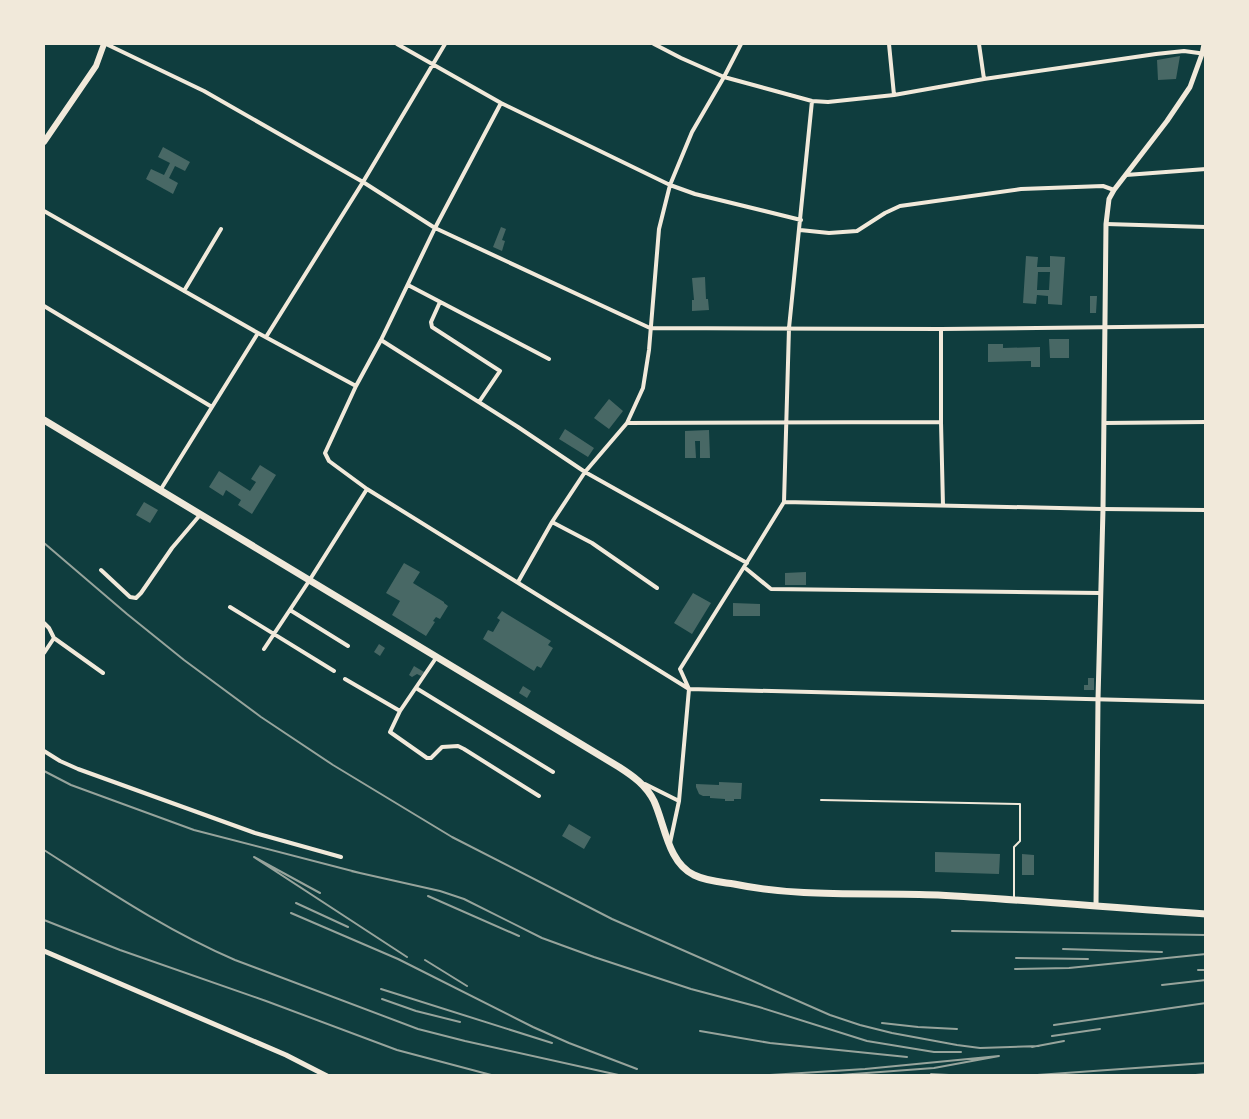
<svg xmlns="http://www.w3.org/2000/svg" width="1249" height="1119" viewBox="0 0 1249 1119" font-family="'Fira Sans',sans-serif">
	<style>
		.building { fill: #486865; fill-rule: evenodd }
		.lines { fill: none; stroke-linecap: round; stroke-linejoin: round }
		.service { stroke: #f1e9da; stroke-width: 2 }
		.minor { stroke: #f1e9da; stroke-width: 4 }
		.tertiary { stroke: #f1e9da; stroke-width: 5 }
		.secondary { stroke: #f1e9da; stroke-width: 6 }
		.primary { stroke: #f1e9da; stroke-width: 7 }
		.rail { stroke: #97a49c; stroke-width: 2 }
	</style>
	<rect width="100%" height="100%" fill="#0f3d3e"/>
	<path class="building" d="M1180 56 1176 79 1158 80 1157 60Z
		M163 147 190 162 185 171 175 166 169 178 178 183 173 194 146 179 151 169 164 175 170 163 158 157Z
		M501 227 506 229 502 240 505 241 502 251 493 247Z
		M1026 256 1038 257 1037 267H1050V256L1065 257 1062 305 1048 304V296L1037 295 1036 304 1023 303ZM1038 272H1050L1049 290H1037Z
		M705 277 706 299H708L709 310 692 311V300H694L692 278Z
		M1090 296H1097L1096 313H1090Z
		M1049 339H1069V358H1050Z
		M988 344H1003V348L1040 347V367H1031V361L988 362Z
		M609 399 623 411 609 429 594 418Z
		M565 429 594 448 588 457 559 439Z
		M709 430 710 458H700V441H695L696 458H685V431Z
		M260 465 276 475 252 514 238 505 241 500 226 490 223 496 209 487 219 471 250 491 256 482 251 479Z
		M144 502 158 510 150 523 136 515Z
		M404 563 420 572 413 583 444 602V603L448 606 440 619 436 617 433 621 435 622 426 636 392 615 400 601 386 593Z
		M806 572V585H785V573Z
		M693 593 711 603 692 634 674 623Z
		M733 603 760 604V616H733Z
		M502 611 551 641 548 645 553 648 541 668 537 666 534 671 483 639 488 630 493 632 500 620 497 618Z
		M379 644 385 648 380 656 374 652Z
		M414 666 424 672 421 676 417 674 412 677 409 675Z
		M1088 678H1094V690H1084V685H1088Z
		M523 686 531 691 527 698 519 693Z
		M719 782 742 783 741 799H734V801H725V799L710 798V796H703L699 794 696 787V784L719 785Z
		M569 824 591 837 584 849 562 836Z
		M935 852 1000 854 999 874 935 872Z
		M1022 854 1034 855V875H1022Z"/>
	<g class="lines">
		<path class="service" d="M821 800 1020 804V841L1014 847V898"/>
		<path class="minor" d="M106 44 204 91 363 182 435 228 650 328 941 329 1206 326
			M397 44 501 103 670 185 695 194 801 220
			M654 44 681 58 724 77 812 101 828 102 894 95 984 79 1156 54 1184 51 1206 54
			M889 44 894 95
			M979 44 984 79
			M501 103 435 228 381 340 356 386 325 453 329 461 367 489 689 689 1206 702
			M1126 175 1206 169
			M44 211 258 333 356 386
			M1106 224 1206 227
			M800 230 829 233 857 231 885 213 900 206 1021 189 1103 186 1114 190
			M408 285 549 359
			M184 291 221 229
			M440 302 431 322 432 327 500 371 479 402
			M44 306 212 407
			M941 329V422L943 506
			M266 337 363 182 445 44
			M381 340 518 427 585 472 747 563
			M627 423 941 422
			M1104 423 1206 422
			M161 489 258 333
			M784 502 1103 509 1206 510
			M552 522 592 543 657 588
			M744 567 771 589 1100 593
			M101 570 130 597 136 598 141 593 172 548 200 515
			M518 582 552 522 585 472 627 423 643 388 649 350 659 229 670 185 692 132 724 77 741 44
			M230 607 334 671
			M290 610 348 646
			M44 623 49 628 54 638 103 673
			M264 649 309 581 367 489
			M44 653 54 638
			M436 658 400 711 390 732 427 758H431L442 747 458 746 464 749 539 796
			M345 679 400 711
			M416 688 553 772
			M44 751 60 761 78 769 255 833 341 857
			M645 784 679 801
			M670 843 679 801 689 689 680 669 744 567 784 502 789 328 812 101"/>
		<path class="tertiary" d="M1096 906 1098 699 1103 509 1106 224 1109 199 1114 190 1167 121 1190 87 1202 54 1204 44
			M44 951 286 1055 327 1076"/>
		<path class="secondary" d="M44 142 96 66 104 44"/>
		<path class="primary" d="M44 420 619 767C633 776 646 785 654 801 665 825 668 863 694 875 706 881 721 882 734 884 801 898 870 892 938 895 1027 900 1116 908 1206 914"/>
		<path class="rail" d="M44 543 127 614 184 660 261 717 333 765 452 837 612 919 830 1015 860 1025 892 1033 957 1045 980 1048 1039 1046
			M44 771 71 785 194 830 360 873
			M44 850C105 889 167 931 235 960L418 1029 465 1041 623 1076
			M351 871 440 891 464 899 542 938 594 957 691 989 759 1007 867 1041 934 1052H961
			M320 893 254 857 407 957
			M428 896 519 936
			M296 903 348 927
			M291 913 398 959 533 1027 569 1043 637 1069
			M44 920 120 950 266 1001 397 1050 495 1076
			M952 931 1206 935
			M1063 949 1162 952
			M1016 958 1088 959
			M425 960 467 986
			M1015 969 1069 968 1206 954
			M1198 970H1206
			M1162 985 1206 980
			M381 989 552 1043
			M382 999 416 1011 460 1022
			M882 1023 918 1027 957 1029
			M1054 1025 1206 1003
			M700 1031 770 1043 907 1057
			M1052 1036 1100 1029
			M1032 1047 1064 1041
			M931 1074 967 1076
			M756 1076 865 1069 999 1056 934 1068 826 1076
			M1023 1076 1206 1063
			M1185 1076 1206 1074"/>
	</g>
	<rect width="1249" height="1119" fill="none" stroke="#f1e9da" stroke-width="90"/>
</svg>
